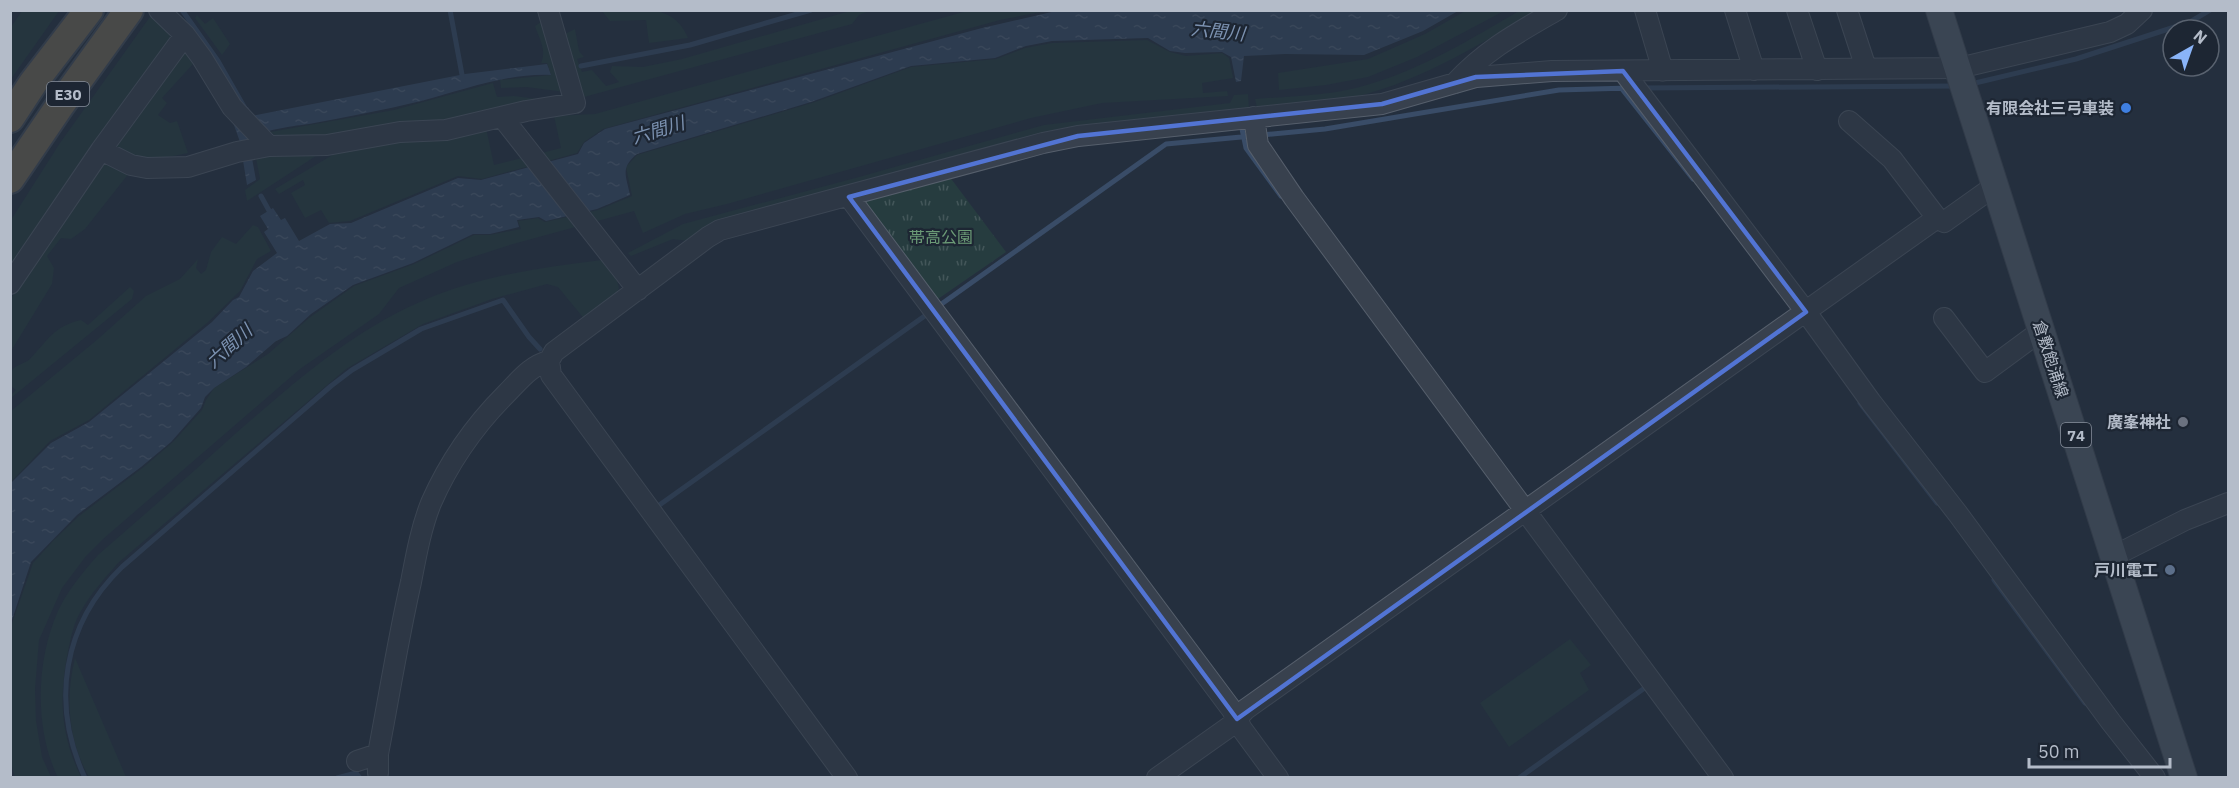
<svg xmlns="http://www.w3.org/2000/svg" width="2239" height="788" viewBox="0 0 2239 788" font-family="'IBM Plex Sans','Noto Sans JP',sans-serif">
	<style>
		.grass { fill: #263c3f }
		.park { fill: url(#park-tufts) }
		.water { fill: url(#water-ripples) }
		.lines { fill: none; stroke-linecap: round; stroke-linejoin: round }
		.stream { stroke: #394c67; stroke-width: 5 }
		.minor-casing { stroke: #565f6c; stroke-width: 22 }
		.major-casing { stroke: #414a57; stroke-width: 28 }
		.highway-casing { stroke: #434c59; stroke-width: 32 }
		.minor { stroke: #38414e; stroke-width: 20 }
		.major { stroke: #56606e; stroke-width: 26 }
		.highway { stroke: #746855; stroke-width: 28 }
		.marked { fill: none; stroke: #5274d3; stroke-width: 4.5; stroke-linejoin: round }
		.shop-dot { fill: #3f7fe0; stroke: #1d2633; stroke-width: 2 }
		.worship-dot { fill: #6b7280; stroke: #1d2633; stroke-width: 2 }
		.service-dot { fill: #5c6f8a; stroke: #1d2633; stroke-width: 2 }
		.labels { text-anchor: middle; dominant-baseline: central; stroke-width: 4.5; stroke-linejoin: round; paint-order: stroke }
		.shield { fill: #1d2633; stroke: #878f9c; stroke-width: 1.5 }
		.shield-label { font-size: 15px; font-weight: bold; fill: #b4bcc9 }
		.poi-label { font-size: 16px; font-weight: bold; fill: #b4bcc9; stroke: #1d2633; text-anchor: end }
		.park-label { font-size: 16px; fill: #6b9a76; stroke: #1d2633 }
		.street-label { font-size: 16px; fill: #b4bcc9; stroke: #1d2633 }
		.water-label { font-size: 18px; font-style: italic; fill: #7c92b1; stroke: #1d2633 }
	</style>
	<defs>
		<pattern id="park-tufts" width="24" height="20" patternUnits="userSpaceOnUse" patternTransform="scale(1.5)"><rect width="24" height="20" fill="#263c3f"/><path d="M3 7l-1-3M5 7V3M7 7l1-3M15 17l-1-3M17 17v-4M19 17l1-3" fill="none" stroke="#435659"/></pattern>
		<pattern id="water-ripples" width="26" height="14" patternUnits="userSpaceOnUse" patternTransform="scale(1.5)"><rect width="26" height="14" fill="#394c67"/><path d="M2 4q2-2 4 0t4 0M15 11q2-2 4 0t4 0" fill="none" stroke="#53647b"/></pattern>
	</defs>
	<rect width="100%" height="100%" fill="#242f3e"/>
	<path class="grass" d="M1467 10 1504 11 1417 57 1368 77 1326 85 1279 90 1278 73 1368 59 1425 34Z
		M22 11H59L11 79V27Z
		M602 11C635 10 673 1 688 38L649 43 646 20 610 21Z
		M850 11H869L859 15 852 24 584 97 580 93 563 35 575 29 579 51 584 57 577 59 582 72 592 70 606 86 619 82 610 72 612 66 643 67 682 59Z
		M967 11H1046L1000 20 603 129 584 142 577 153 482 179 458 176 350 221 329 223 321 210 305 218 291 193 305 185 303 180 279 194 275 189 341 150 486 128 494 165 561 148 554 116 595 114Z
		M1519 11H1538C1473 48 1405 91 1330 102 1306 105 1281 106 1257 108L1255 99C1293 96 1333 96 1370 84 1424 68 1471 39 1519 11Z
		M152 14 162 23 171 38 11 272V220L60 143Z
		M197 15 205 24 213 18 230 44 222 55 195 18Z
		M544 20 565 92 526 87 501 88 500 80 551 75 547 63H541C547 49 539 39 535 26Z
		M1147 40 1170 52 1186 56 1222 53 1229 58 1233 78 1202 83 1203 93 1227 91 1228 96 1102 103 1031 118 727 204 685 214 643 233 634 211 513 244 457 262 399 288 379 314 300 369 103 539 86 556 62 588 39 640 35 689 36 721 42 757 51 777H15L10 760V629L33 563 53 541 79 516 145 466 173 442 202 410 206 400 214 388 268 354 309 318 354 286 414 264 474 235H489L521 229 518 221 538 218 545 222 598 210 632 196 626 167 637 155 815 102 911 67 996 59 1025 48 1052 43Z
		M185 52 193 64 162 98 167 103 158 115 170 123 177 121 188 153C160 159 137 163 113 146Z
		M493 83 497 97 514 96 553 101 484 116 337 138 281 139 270 132 394 110Z
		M1248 94 1249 108 1046 135 688 241 673 239 631 256 628 253 683 224 859 177 1044 125 1230 103 1234 95Z
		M322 152 247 201 245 190 260 179 256 158 282 153Z
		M103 161 130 172 85 229 71 239 61 238 47 256 54 268 52 284 11 351V299L34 261Z
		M253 225 258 227 271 251 257 259 240 291 207 323 89 420 50 441 11 482V411L98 339 146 296 180 279 198 259 196 268 201 274 206 270 211 252 222 237 236 244Z
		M602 260 616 277 619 288 615 296 586 321 558 287 547 284 492 299 423 324 346 369 118 563C105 578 91 593 81 611 74 622 71 637 68 651 59 697 60 734 81 777L58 778C34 728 36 661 58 611 68 590 83 572 98 555 144 515 190 475 235 434 293 384 349 333 420 302 477 276 540 268 602 260Z
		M130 287 134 291 132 299 11 398V395L16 390 11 386C11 382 10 376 11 372 15 364 25 364 30 359 49 339 53 327 81 320L88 325Z
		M1570 639 1591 665 1580 673 1589 690 1509 747 1480 703Z
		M75 658 126 777H89C68 740 65 698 75 658Z"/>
	<path class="park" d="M949 176 1006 252 935 301 862 202Z"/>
	<path class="water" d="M1056 11H1458L1423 31 1364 55 1285 54 1244 56 1241 81 1236 82 1231 57 1222 52 1185 53 1170 51 1148 38 1052 41 1026 46 995 58 911 66 811 102 637 154C620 168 626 175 630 195L597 209 546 221 539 217 517 220 519 227 490 234H473L413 263 353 285 311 314 287 336 276 341 246 367 214 388 205 397 201 408 171 442 141 467 77 515 31 562 11 623V483L51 443 89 422 212 322 233 300 239 297 253 271 277 253 264 232 268 229 260 216 273 208 281 220 285 218 299 241 330 224 351 223 458 178 481 180 578 154 584 143 605 129 982 28Z
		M547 64 551 75C506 73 464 90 421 101 384 110 346 117 309 124 293 126 257 130 249 142L256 180 247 185 240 142 229 111 248 107 252 116 465 74Z"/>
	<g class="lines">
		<path class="stream" d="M182 10 218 61 246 110
			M450 10 463 80
			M581 66 690 45 811 10
			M1971 84 2076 59 2190 22 2210 10
			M1641 88 1956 86
			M1622 89 1693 179
			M1242 129 1246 148 1281 196
			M1261 135 1325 129 1559 90 1629 88
			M261 196 272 216
			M1860 403 1937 503
			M658 506 1166 144 1252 136
			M1994 580 2085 703
			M85 778C50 703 63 624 122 567L331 386 352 370 421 329 503 300 529 337 540 349
			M337 778 356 773 360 778
			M1519 778 1646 687"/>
		<g class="minor-casing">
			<path id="minor" d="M159 10 185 35 202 58 232 107 269 146
				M1645 10 1663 71
				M1735 10 1754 70
				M1797 10 1817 70
				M1847 10 1866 68
				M1623 71 1806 312 1871 402 1958 514 2111 722 2155 778
				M1455 83C1485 50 1519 32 1557 10
				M502 117 638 290
				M1254 117 1258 145 1294 198 1723 778
				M1849 121 1892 159 1937 218
				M101 150 131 165 147 168 188 167 237 152 269 146 327 145 400 132 446 130 526 111 575 103 548 10
				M849 197 1232 710 1242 729 1278 778
				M10 284 101 150 185 35
				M1944 318 1985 372 2042 330
				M2114 556 2185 520 2228 503
				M357 761 378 754
				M378 773V754C389 697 398 639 411 582 416 556 421 528 431 503 449 462 475 425 506 394 519 381 531 365 549 361
				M847 778 551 375 549 361 554 352 708 237 720 230 1043 143 1078 136 1382 104 1476 77 1552 71 1959 68 2110 32 2127 24 2142 10
				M1157 778 1229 727 1246 709 1937 218 1944 222 1996 185"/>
		</g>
		<g class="major-casing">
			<path id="major" d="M1939 10 2184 778"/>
		</g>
		<g class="highway-casing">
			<path id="highway" d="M10 118 33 83 89 10
				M10 179 61 104 129 10"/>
		</g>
		<use href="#minor" class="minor"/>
		<use href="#major" class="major"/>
		<use href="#highway" class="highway"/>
	</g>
	<path d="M0 0H2239V788H0ZM1623 71 1806 312 1237 719 849 197 1078 136 1382 104 1476 77Z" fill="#242f3e" fill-opacity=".55" fill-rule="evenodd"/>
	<path class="marked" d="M1623 71 1806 312 1237 719 849 197 1078 136 1382 104 1476 77Z"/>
	<circle class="shop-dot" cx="2126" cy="108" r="6"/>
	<circle class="worship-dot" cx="2183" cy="422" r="6"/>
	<circle class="service-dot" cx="2170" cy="570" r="6"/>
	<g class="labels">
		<g class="shield">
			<rect x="47" y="82" width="42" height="24" rx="4.5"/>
			<rect x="2061" y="423" width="30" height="24" rx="4.5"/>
		</g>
		<g class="shield-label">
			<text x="68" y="94">E30</text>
			<text x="2076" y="435">74</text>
		</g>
		<g class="poi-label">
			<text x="2114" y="108">有限会社三弓車装</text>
			<text x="2171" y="422">廣峯神社</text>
			<text x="2158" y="570">戸川電工</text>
		</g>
		<g class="park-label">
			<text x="941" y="237">帯高公園</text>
		</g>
		<g class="street-label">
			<text transform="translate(2051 359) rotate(72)">倉敷飽浦線</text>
		</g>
		<g class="water-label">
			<text transform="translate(1218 31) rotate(6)">六間川</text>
			<text transform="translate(658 130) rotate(-17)">六間川</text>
			<text transform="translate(229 346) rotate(-42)">六間川</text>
		</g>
	</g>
	<rect width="2239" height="788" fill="none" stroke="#b4bcc9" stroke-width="24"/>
	<g transform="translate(2191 48) rotate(40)"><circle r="28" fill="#1d2633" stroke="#59626f" stroke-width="1.5"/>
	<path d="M0-4.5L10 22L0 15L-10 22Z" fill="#8ab4f8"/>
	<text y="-9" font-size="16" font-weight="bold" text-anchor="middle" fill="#b4bcc9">N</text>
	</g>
	<path d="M2029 758v9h141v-9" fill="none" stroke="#b4bcc9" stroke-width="3"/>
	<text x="2038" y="758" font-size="18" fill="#b4bcc9" stroke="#1d2633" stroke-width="4.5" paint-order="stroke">50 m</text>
</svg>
